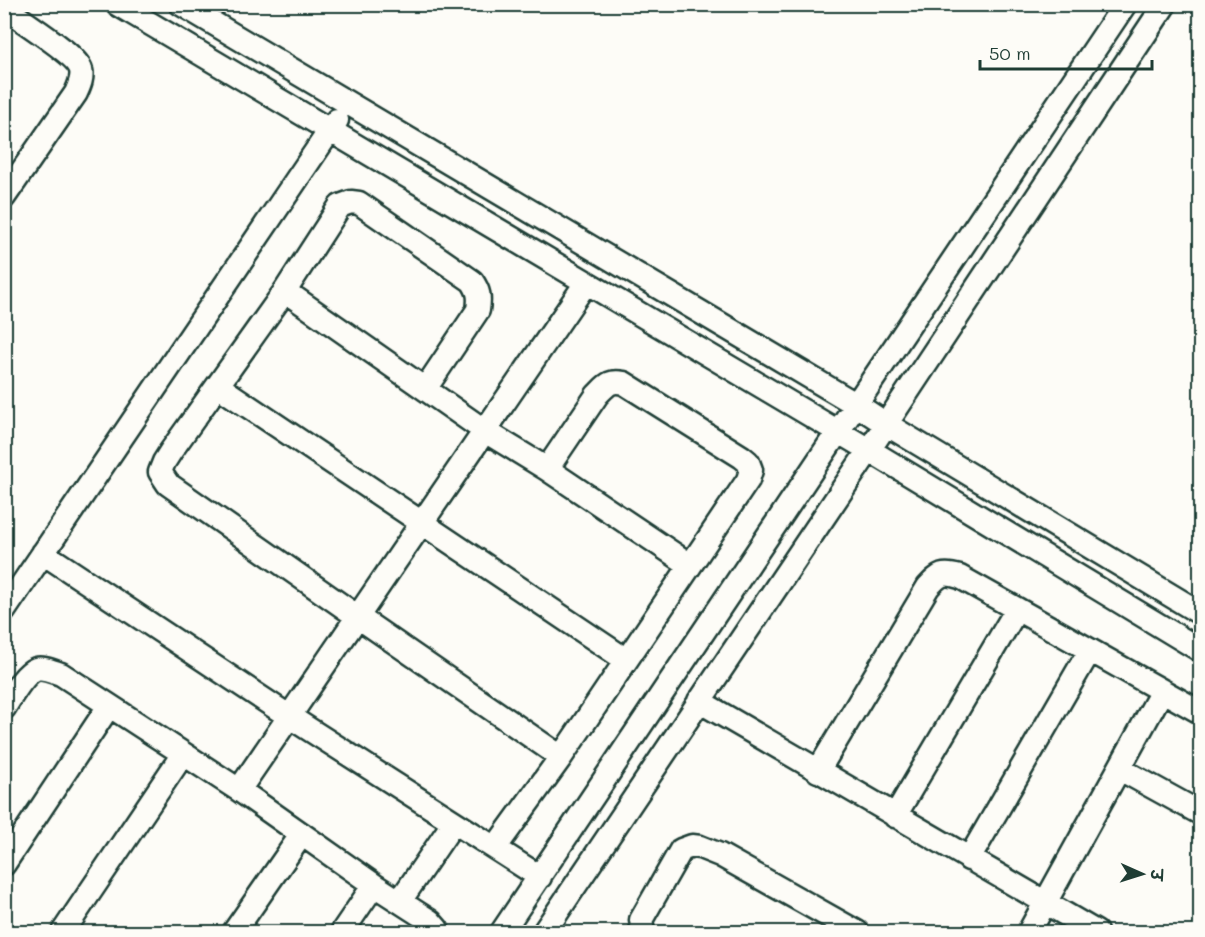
<svg xmlns="http://www.w3.org/2000/svg" width="1205" height="937" viewBox="0 0 1205 937" font-family="Mali,'Playpen Sans Deva',sans-serif">
	<style>
		.lines { fill: none; stroke-linecap: round; stroke-linejoin: round }
		.minor-casing { stroke: #1f3d34; stroke-width: 27 }
		.minor { stroke: #fdfcf7; stroke-width: 22 }
	</style>
	<rect width="100%" height="100%" fill="#fdfcf7"/>
	<filter id="ink" filterUnits="userSpaceOnUse"><feTurbulence type="fractalNoise" baseFrequency=".0167" numOctaves="2"/><feDisplacementMap in="SourceGraphic" scale="12" xChannelSelector="R" yChannelSelector="G"/><feConvolveMatrix kernelMatrix="1 2 1 2 8 2 1 2 1" color-interpolation-filters="sRGB"/></filter>
	<g filter="url(#ink)">
		<g class="lines">
			<g class="minor-casing">
				<path id="minor" d="M117 4 869 450 1200 650
					M181 4 857 405 886 424 1200 613
					M4 10 15 15C28 25 78 56 81 70 83 78 79 86 76 93L4 197
					M285 291 485 431 547 469 690 565
					M218 386 626 660
					M425 389 478 310C480 297 479 291 472 281L359 203 351 202 340 206 285 291 171 451 164 462 160 472 168 484 358 617 561 757
					M43 553 290 717 540 877
					M4 611 337 120
					M699 701 1096 932
					M4 708C11 697 24 673 36 669 44 667 54 672 61 674L239 790 374 885 430 921 437 929V932
					M1120 769 1200 813
					M818 771 928 587C940 574 943 572 960 577L1200 712
					M239 790 586 283
					M895 816 1017 609
					M495 848 561 757 748 480 751 470 748 462 742 457 624 383C609 380 607 385 597 395L547 469
					M969 859 1090 650
					M4 864 109 706
					M400 901 454 822
					M63 932 183 754
					M234 932 302 834
					M342 932 374 885
					M502 932 1125 4
					M544 932 869 450 1165 4
					M643 932 641 920 681 850 692 846 700 847 720 855 857 932
					M1029 932 1162 691"/>
			</g>
			<use href="#minor" class="minor"/>
		</g>
	</g>
	<rect width="1205" height="937" fill="none" stroke="#fdfcf7" stroke-width="24"/>
	<rect x="12" y="12" width="1181" height="913" fill="none" stroke="#1f3d34" stroke-width="2" filter="url(#ink)"/>
	<g transform="translate(1142 874) rotate(93)" stroke="#fdfcf7" stroke-width="4.5" paint-order="stroke">
	<path d="M0-4.5L10 22L0 15L-10 22Z" fill="#1f3d34"/>
	<text y="-9" font-size="16" font-weight="bold" text-anchor="middle" fill="#1f3d34">उ</text>
	</g>
	<path d="M980 60v9h172v-9" fill="none" stroke="#1f3d34" stroke-width="3"/>
	<text x="989" y="60" font-size="18" fill="#1f3d34" stroke="#fdfcf7" stroke-width="4.5" paint-order="stroke">50 m</text>
</svg>
